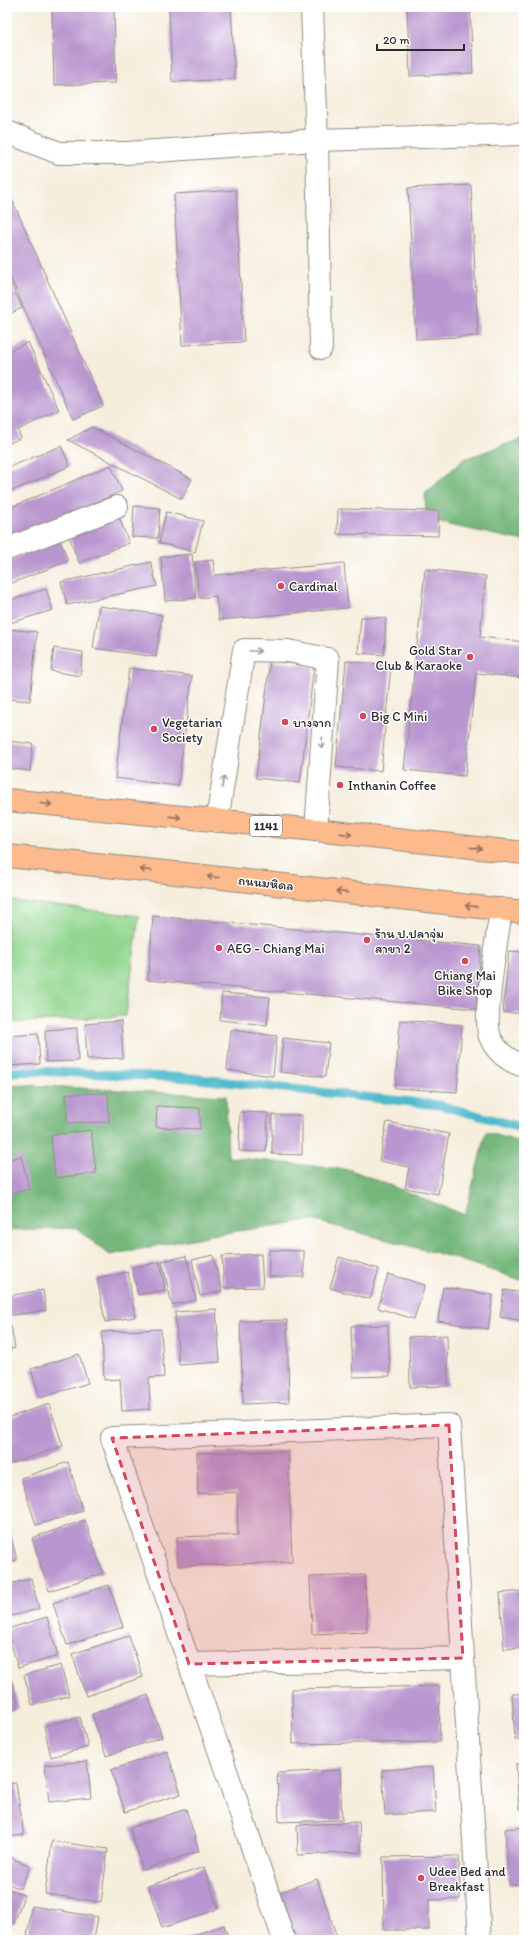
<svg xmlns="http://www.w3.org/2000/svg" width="531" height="1947" viewBox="0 0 531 1947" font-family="Itim,'Playpen Sans Thai',sans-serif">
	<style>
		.green { fill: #92d68f; stroke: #5e805d }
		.forest { fill: #75b77a; stroke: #507152 }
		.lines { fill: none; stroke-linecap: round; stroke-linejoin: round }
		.stream { stroke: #50b9cd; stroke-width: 9 }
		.building { fill: #b996cf }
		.minor-casing { stroke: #908c84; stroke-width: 24 }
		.major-casing { stroke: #908c84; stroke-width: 24 }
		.minor { stroke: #fff; stroke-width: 22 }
		.major { stroke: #fcba8d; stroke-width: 22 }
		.oneway { stroke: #a0a0a0 }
		.oneway2 { stroke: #94725c }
		.marked { fill: #d1495b; fill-opacity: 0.2; stroke: #d1495b; stroke-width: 3; stroke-dasharray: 8 5; stroke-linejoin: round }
		.poi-dot { fill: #d1495b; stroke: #fff; stroke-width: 1.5 }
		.labels { text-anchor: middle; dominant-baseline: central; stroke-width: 3; stroke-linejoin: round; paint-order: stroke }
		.shield { fill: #fff; stroke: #6b6b6b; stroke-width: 1 }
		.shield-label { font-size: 12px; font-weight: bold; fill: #2b2b2b }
		.poi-label { font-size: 13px; fill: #2b2b2b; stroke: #fff; text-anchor: start }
		.street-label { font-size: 13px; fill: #2b2b2b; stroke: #fff }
	</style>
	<rect width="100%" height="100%" fill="#fff"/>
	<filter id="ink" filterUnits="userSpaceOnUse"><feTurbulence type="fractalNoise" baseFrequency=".025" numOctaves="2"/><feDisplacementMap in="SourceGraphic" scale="8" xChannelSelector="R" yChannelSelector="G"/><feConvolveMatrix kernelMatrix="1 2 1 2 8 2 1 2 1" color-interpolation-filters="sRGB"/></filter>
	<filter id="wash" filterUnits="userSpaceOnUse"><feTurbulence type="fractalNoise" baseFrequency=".012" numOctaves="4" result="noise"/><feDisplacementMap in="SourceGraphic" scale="16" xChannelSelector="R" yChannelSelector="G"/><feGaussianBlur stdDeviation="0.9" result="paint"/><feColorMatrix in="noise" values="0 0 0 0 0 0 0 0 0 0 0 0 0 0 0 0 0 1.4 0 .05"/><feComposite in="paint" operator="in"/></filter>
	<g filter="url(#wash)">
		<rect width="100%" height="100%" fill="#f6eedd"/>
		<path class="green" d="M7 900 139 916 126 1016 7 1023Z"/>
		<path class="forest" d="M524 438V541L426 520 425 494 464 459Z
			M27 1085 226 1096 228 1157 351 1170 465 1215 486 1132 524 1143V1281L448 1256 312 1220 212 1235 110 1255 75 1228 7 1230V1086Z"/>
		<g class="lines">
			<path class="stream" d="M7 1072 37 1071 190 1078 439 1105 524 1128"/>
		</g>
		<g id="blocks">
			<path class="building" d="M52 7H114L116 83 54 85Z
				M169 7H231L235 79 172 82Z
				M407 7H470L473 73 410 76Z
				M471 185 478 336 416 339 408 188Z
				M7 188 103 406 73 419 7 270Z
				M236 190 244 342 182 345 174 194Z
				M7 275 22 308 7 315Z
				M28 342 59 410 18 430 21 438 7 444V352Z
				M92 427 192 479 182 499 68 440Z
				M61 446 70 466 7 493V468Z
				M111 465 122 491 7 540V509Z
				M134 506 160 508 158 538 132 537Z
				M338 509 439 511 438 536 337 534Z
				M166 512 203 521 195 552 159 543Z
				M119 517 129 543 79 563 69 536Z
				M60 540 68 561 7 585V561Z
				M192 554 196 598 165 601 161 557Z
				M213 560 215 575 344 563 348 608 219 620 216 596 199 598 195 562Z
				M151 562 157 586 67 605 61 582Z
				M425 569 486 576 480 637 524 642V678L476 673 465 776 404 770Z
				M46 589 53 610 7 624V601Z
				M99 606 162 615 156 657 93 648Z
				M361 617 386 618 384 655 358 653Z
				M7 629 37 632 30 701 7 699Z
				M54 648 83 652 80 676 51 671Z
				M270 661 314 666 300 783 256 778Z
				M346 661 391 665 381 771 336 767Z
				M129 668 192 676 178 786 115 778Z
				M7 741 33 744 30 771 7 768Z
				M153 916 481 946 476 1009 148 980Z
				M509 951 524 952V1014L503 1012Z
				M222 993 270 997 267 1025 220 1020Z
				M400 1020 462 1025 457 1092 395 1088Z
				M121 1021 123 1058 87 1059 85 1024Z
				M77 1028 78 1061 46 1062 45 1030Z
				M231 1030 277 1036 273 1076 227 1070Z
				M38 1034 40 1064 7 1066V1036Z
				M283 1038 329 1043 325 1077 280 1072Z
				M108 1093 109 1122 67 1123 66 1094Z
				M157 1106 200 1108V1129L156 1127Z
				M240 1112 268 1113 266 1152 239 1151Z
				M272 1115H302V1155L272 1154Z
				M387 1122 449 1134 438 1194 405 1188 409 1167 379 1161Z
				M91 1130 96 1173 55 1178 51 1135Z
				M21 1156 29 1189 7 1195V1160Z
				M269 1250 304 1251V1277H269Z
				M261 1254 263 1287 224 1288 222 1256Z
				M213 1255 222 1291 200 1296 192 1260Z
				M186 1256 196 1300 172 1305 162 1261Z
				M339 1257 379 1269 370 1299 330 1288Z
				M160 1262 165 1290 138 1295 132 1268Z
				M128 1272 135 1317 105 1322 97 1278Z
				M388 1274 425 1285 414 1319 378 1308Z
				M443 1287 493 1295 488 1329 438 1321Z
				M43 1290 46 1310 7 1316V1296Z
				M504 1290 524 1293V1321L500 1317Z
				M216 1309 220 1362 179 1365 175 1312Z
				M287 1320 289 1402 243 1404 240 1321Z
				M388 1325 390 1376 353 1377 351 1326Z
				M11 1326 15 1348 7 1350V1327Z
				M161 1329 164 1377 149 1378 150 1409 122 1411 120 1379 104 1380 102 1332Z
				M447 1335 448 1386 410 1387 409 1337Z
				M79 1354 88 1383 40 1398 31 1369Z
				M49 1404 63 1446 7 1465V1418Z
				M288 1451 292 1562 178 1566 177 1537 238 1535 237 1492 198 1494 197 1453Z
				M68 1462 83 1511 36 1525 21 1478Z
				M85 1520 103 1573 49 1591 32 1538Z
				M7 1521 17 1560 7 1563Z
				M365 1575 367 1632 312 1634 310 1577Z
				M31 1578 39 1609 7 1617V1585Z
				M109 1585 123 1627 67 1645 53 1603Z
				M524 1591V1648L504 1649 500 1593Z
				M47 1617 58 1656 18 1668 7 1629Z
				M129 1636 143 1677 86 1696 72 1654Z
				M61 1665 69 1696 32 1705 24 1675Z
				M12 1682 19 1708 7 1712V1683Z
				M439 1686 440 1742 293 1744 292 1689Z
				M512 1694H524V1739H515Z
				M148 1695 162 1737 106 1756 92 1714Z
				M80 1717 88 1747 51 1757 44 1726Z
				M167 1751 181 1794 125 1812 111 1770Z
				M87 1761 91 1798 49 1802 45 1765Z
				M524 1763V1808L519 1809 516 1764Z
				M433 1767 436 1812 385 1815 382 1770Z
				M340 1770 342 1820 279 1822 277 1773Z
				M16 1783 24 1835 7 1837V1784Z
				M186 1809 199 1851 143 1870 130 1828Z
				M359 1822 361 1852 298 1855 297 1825Z
				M524 1827V1884L509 1885 505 1829Z
				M52 1841 108 1849 101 1902 45 1894Z
				M7 1856 30 1866 20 1889 7 1883Z
				M459 1856 460 1899 429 1900V1930H384L383 1857Z
				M204 1867 218 1909 162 1928 148 1886Z
				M317 1879 338 1940H296L280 1892Z
				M7 1889 24 1895 14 1924 7 1922Z
				M32 1906 98 1917 94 1940H52L27 1936Z
				M224 1925 229 1940H179Z"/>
		</g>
	</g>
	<g filter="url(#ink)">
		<use href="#blocks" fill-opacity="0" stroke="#908c84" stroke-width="1"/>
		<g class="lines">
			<g class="minor-casing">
				<path id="minor" d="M312 7 317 140 321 348
					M7 132 59 153H127L317 140 524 134
					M7 549 117 507
					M217 821 244 650 288 651 328 659 316 830
					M501 909C498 935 482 1017 490 1037 496 1052 510 1062 524 1066
					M189 1664 463 1658
					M284 1940 112 1438 449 1425 480 1940"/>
			</g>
			<g class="major-casing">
				<path id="major" d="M7 800 316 830 524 853
					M7 856 185 874 524 912"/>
			</g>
			<use href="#minor" class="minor"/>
			<use href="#major" class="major"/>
		</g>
		<defs><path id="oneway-shaft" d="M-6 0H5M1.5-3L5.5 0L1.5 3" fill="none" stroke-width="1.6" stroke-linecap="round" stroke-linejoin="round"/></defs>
		<g class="oneway">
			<use href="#oneway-shaft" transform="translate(255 651)"/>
			<use href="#oneway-shaft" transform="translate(322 743) rotate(94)"/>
			<use href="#oneway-shaft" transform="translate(223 782) rotate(-81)"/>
		</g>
		<g class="oneway2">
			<use href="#oneway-shaft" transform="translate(46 804) rotate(6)"/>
			<use href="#oneway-shaft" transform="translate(175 817) rotate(6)"/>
			<use href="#oneway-shaft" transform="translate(346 834) rotate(6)"/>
			<use href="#oneway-shaft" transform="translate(476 848) rotate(6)"/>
			<use href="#oneway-shaft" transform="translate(146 870) rotate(-174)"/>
			<use href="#oneway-shaft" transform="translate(213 877) rotate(-174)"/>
			<use href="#oneway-shaft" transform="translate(342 892) rotate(-174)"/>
			<use href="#oneway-shaft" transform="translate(471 906) rotate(-174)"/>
		</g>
	</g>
	<path class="marked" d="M449 1425 463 1658 189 1664 112 1438Z"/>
	<g class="poi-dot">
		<circle cx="281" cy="586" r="4"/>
		<circle cx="470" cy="657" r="4"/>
		<circle cx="363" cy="716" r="4"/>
		<circle cx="285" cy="722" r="4"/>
		<circle cx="154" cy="729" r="4"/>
		<circle cx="340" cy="785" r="4"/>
		<circle cx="367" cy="940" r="4"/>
		<circle cx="219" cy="948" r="4"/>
		<circle cx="465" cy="961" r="4"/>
		<circle cx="421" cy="1878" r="4"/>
	</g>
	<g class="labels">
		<rect class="shield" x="250" y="816" width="32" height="20" rx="3"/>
		<g class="shield-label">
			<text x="266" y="826">1141</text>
		</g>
		<g class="poi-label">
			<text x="289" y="586">Cardinal</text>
			<text x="462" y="650" text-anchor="end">Gold Star<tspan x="462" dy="15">Club &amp; Karaoke</tspan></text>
			<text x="371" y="716">Big C Mini</text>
			<text x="162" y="722">Vegetarian<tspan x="162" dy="15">Society</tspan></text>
			<text x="293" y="722">บางจาก</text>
			<text x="348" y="785">Inthanin Coffee</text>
			<text x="375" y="933">ร้าน ป.ปลาจุ่ม<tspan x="375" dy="15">สาขา 2</tspan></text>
			<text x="227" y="948">AEG - Chiang Mai</text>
			<text x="465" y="975" text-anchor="middle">Chiang Mai<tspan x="465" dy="15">Bike Shop</tspan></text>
			<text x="429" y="1871">Udee Bed and<tspan x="429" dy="15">Breakfast</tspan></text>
		</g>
		<g class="street-label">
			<text transform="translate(266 883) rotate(6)">ถนนมหิดล</text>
		</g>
	</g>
	<rect width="531" height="1947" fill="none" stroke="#fff" stroke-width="24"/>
	<path d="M377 44v6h87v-6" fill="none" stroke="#2b2b2b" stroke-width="2"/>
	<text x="383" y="44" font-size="12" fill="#2b2b2b" stroke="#ffffff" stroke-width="3" paint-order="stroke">20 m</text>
</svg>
